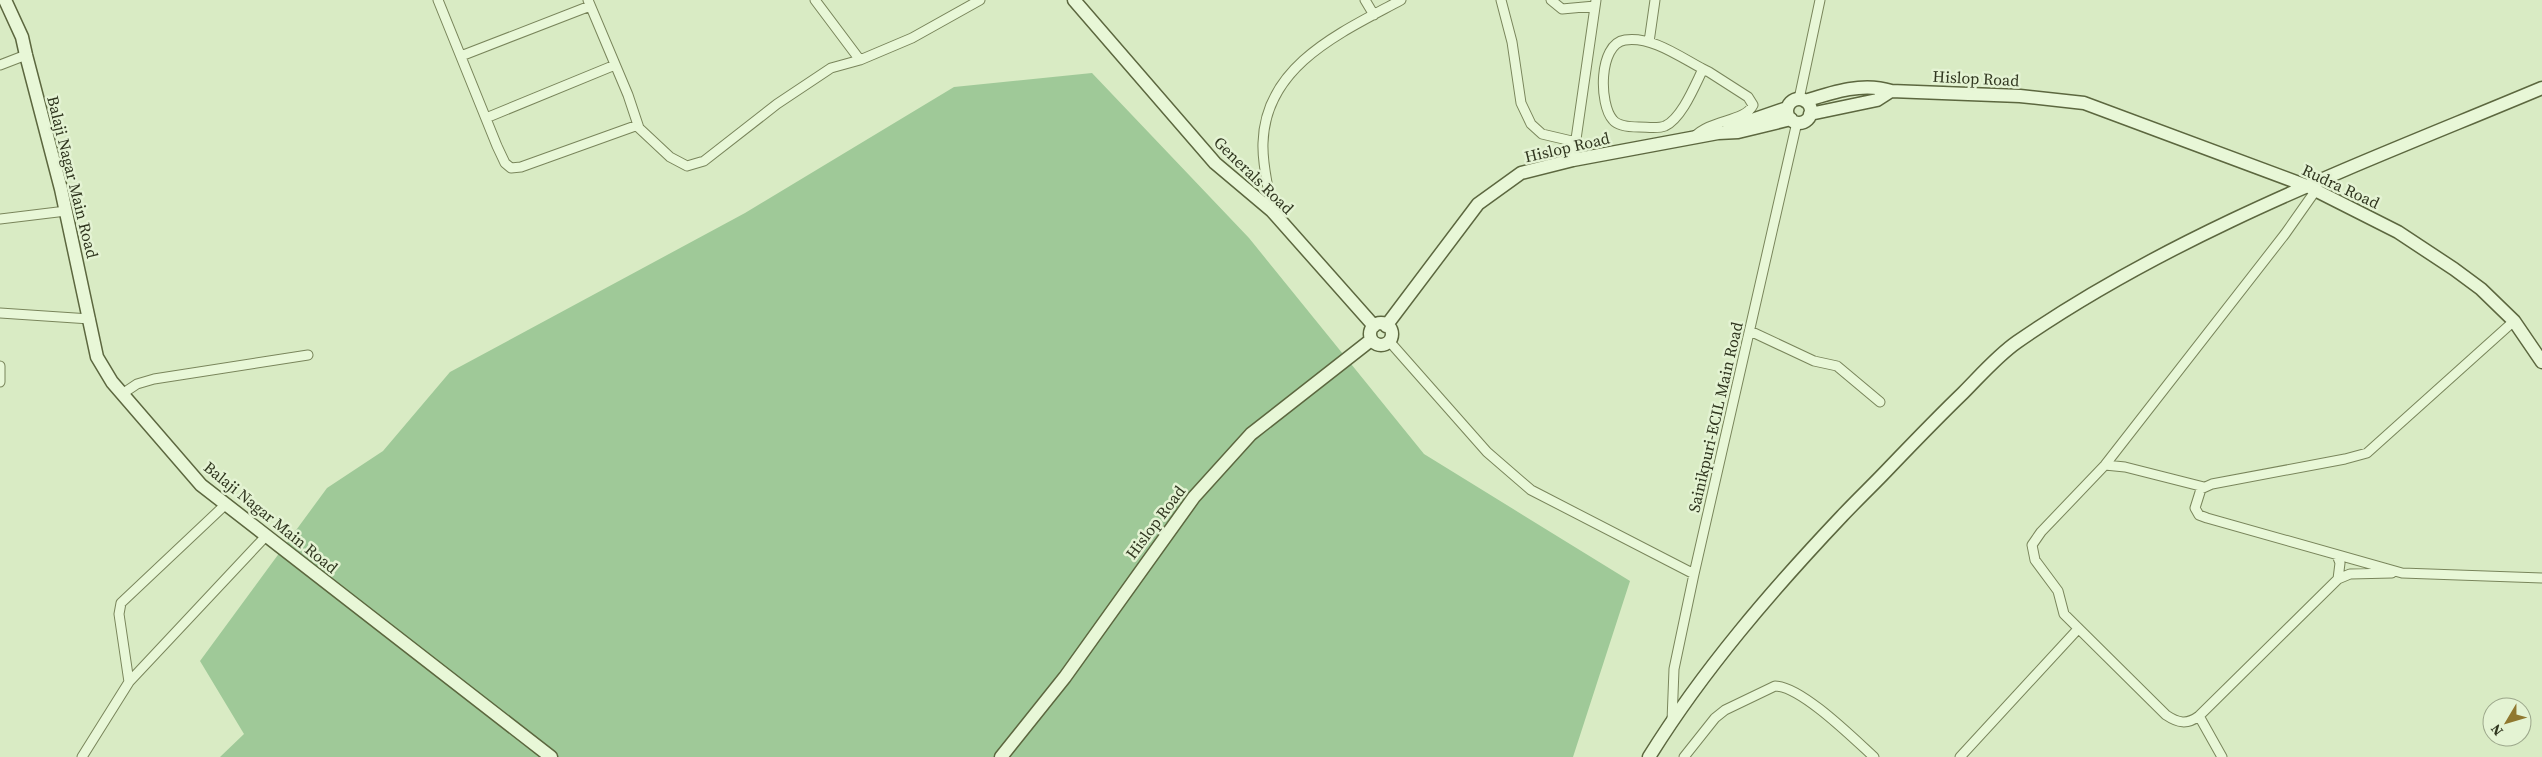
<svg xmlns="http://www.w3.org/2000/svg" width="2542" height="757" viewBox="0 0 2542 757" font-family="'Source Serif 4',serif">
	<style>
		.green { fill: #9fc998 }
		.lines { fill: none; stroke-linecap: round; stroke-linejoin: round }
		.street-casing { stroke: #79855b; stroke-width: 11 }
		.secondary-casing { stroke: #5c673f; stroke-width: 15 }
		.street { stroke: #e8f7d7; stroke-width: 9 }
		.secondary { stroke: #e8f7d7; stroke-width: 12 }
		.labels { text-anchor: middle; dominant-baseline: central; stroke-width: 5; stroke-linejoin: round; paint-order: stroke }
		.street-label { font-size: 16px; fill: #30361f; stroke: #e4f3d3 }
	</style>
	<rect width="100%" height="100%" fill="#d9ebc4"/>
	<path class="green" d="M1092 73 1249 238 1424 454 1630 581 1573 757H220L244 734 200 661 327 488 383 451 450 372 745 213 954 87Z"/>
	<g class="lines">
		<g class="street-casing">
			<path id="street" d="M438 0 497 146 505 163 511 168 521 167 638 125
				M588 0 628 95 639 128 670 157 687 166 704 161 777 104 831 68 860 60 912 38 980 0
				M815 0 860 60
				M1365 0 1374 15
				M1501 0 1512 42 1521 103 1531 124 1542 134 1576 142
				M1551 0 1562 9 1595 6
				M1649 42 1655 0
				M461 56 590 6
				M0 65 26 55
				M1799 99 1820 0
				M486 118 615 65
				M1694 137C1711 119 1745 122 1753 105L1748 97 1709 72 1703 69C1680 57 1652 36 1625 40 1598 44 1599 105 1613 120 1618 126 1631 127 1639 127 1647 127 1658 129 1665 126 1682 118 1695 85 1703 69
				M1573 160 1596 0
				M2316 190 2285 234 2105 465 2041 532 2032 545 2035 560 2058 591 2064 614 2166 715C2178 723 2187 725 2199 716L2338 579 2340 563 2337 555
				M1272 211C1269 189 1262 166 1263 143 1265 65 1342 32 1401 0
				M0 219 66 211
				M0 313 90 319
				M2514 321 2367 453 2345 459 2212 484 2201 489 2195 508 2199 515 2207 518 2402 573 2542 578
				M1750 331 1814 361 1837 366 1880 402
				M1389 341 1487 452 1531 490 1694 574
				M0 366V382
				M122 394 137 384 154 379 308 355
				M2105 465 2125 467 2204 487
				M2338 579 2350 574 2392 573
				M129 682 119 614 121 603 226 504
				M2199 716 2222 757
				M1672 721 1674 669 1694 574 1797 122
				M82 757 129 682 266 536
				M1684 757 1715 718 1725 710 1775 686C1801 686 1854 739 1874 757
				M1960 757 2078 629"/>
		</g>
		<g class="secondary-casing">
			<path id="secondary" d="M5 0 22 37 26 55 61 189 97 357 112 382 201 485 551 757
				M1074 0 1215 163 1272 211 1374 326
				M1787 111a12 12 0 1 1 24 0a12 12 0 1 1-24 0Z
				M1805 101C1833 92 1863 82 1891 91L2020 96 2084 103 2307 186 2398 232 2454 269 2481 289 2514 321 2542 362
				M1810 114 1877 100 1891 91
				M1729 128 1787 108
				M1370 334a11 11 0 1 1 22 0a11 11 0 1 1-22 0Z
				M1386 326 1478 204 1521 173 1573 160 1718 133 1738 132 1791 119
				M1001 757 1065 677 1194 497 1251 434 1371 340
				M1649 757C1703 670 1772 590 1842 516 1858 499 1875 483 1890 467 1914 442 1938 417 1963 393 1980 376 1997 356 2017 342 2177 231 2363 163 2542 88"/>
		</g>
		<use href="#street" class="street"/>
		<use href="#secondary" class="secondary"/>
	</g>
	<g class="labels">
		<g class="street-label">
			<text transform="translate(1976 78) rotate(3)">Hislop Road</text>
			<text transform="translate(1567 147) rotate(-13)">Hislop Road</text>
			<text transform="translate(1254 175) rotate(44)">Generals Road</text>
			<text transform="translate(73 177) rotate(76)">Balaji Nagar Main Road</text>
			<text transform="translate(2341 186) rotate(25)">Rudra Road</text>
			<text transform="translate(1715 417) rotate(-77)">Sainikpuri-ECIL Main Road</text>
			<text transform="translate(271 517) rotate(39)">Balaji Nagar Main Road</text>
			<text transform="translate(1155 522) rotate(-53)">Hislop Road</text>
		</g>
	</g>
	<g transform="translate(2507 722) rotate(232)"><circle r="24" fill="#e4f3d3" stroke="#9ca78b"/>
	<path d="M0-4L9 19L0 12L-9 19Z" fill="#90782f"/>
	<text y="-8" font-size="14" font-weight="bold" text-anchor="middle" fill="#30361f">N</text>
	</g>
</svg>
